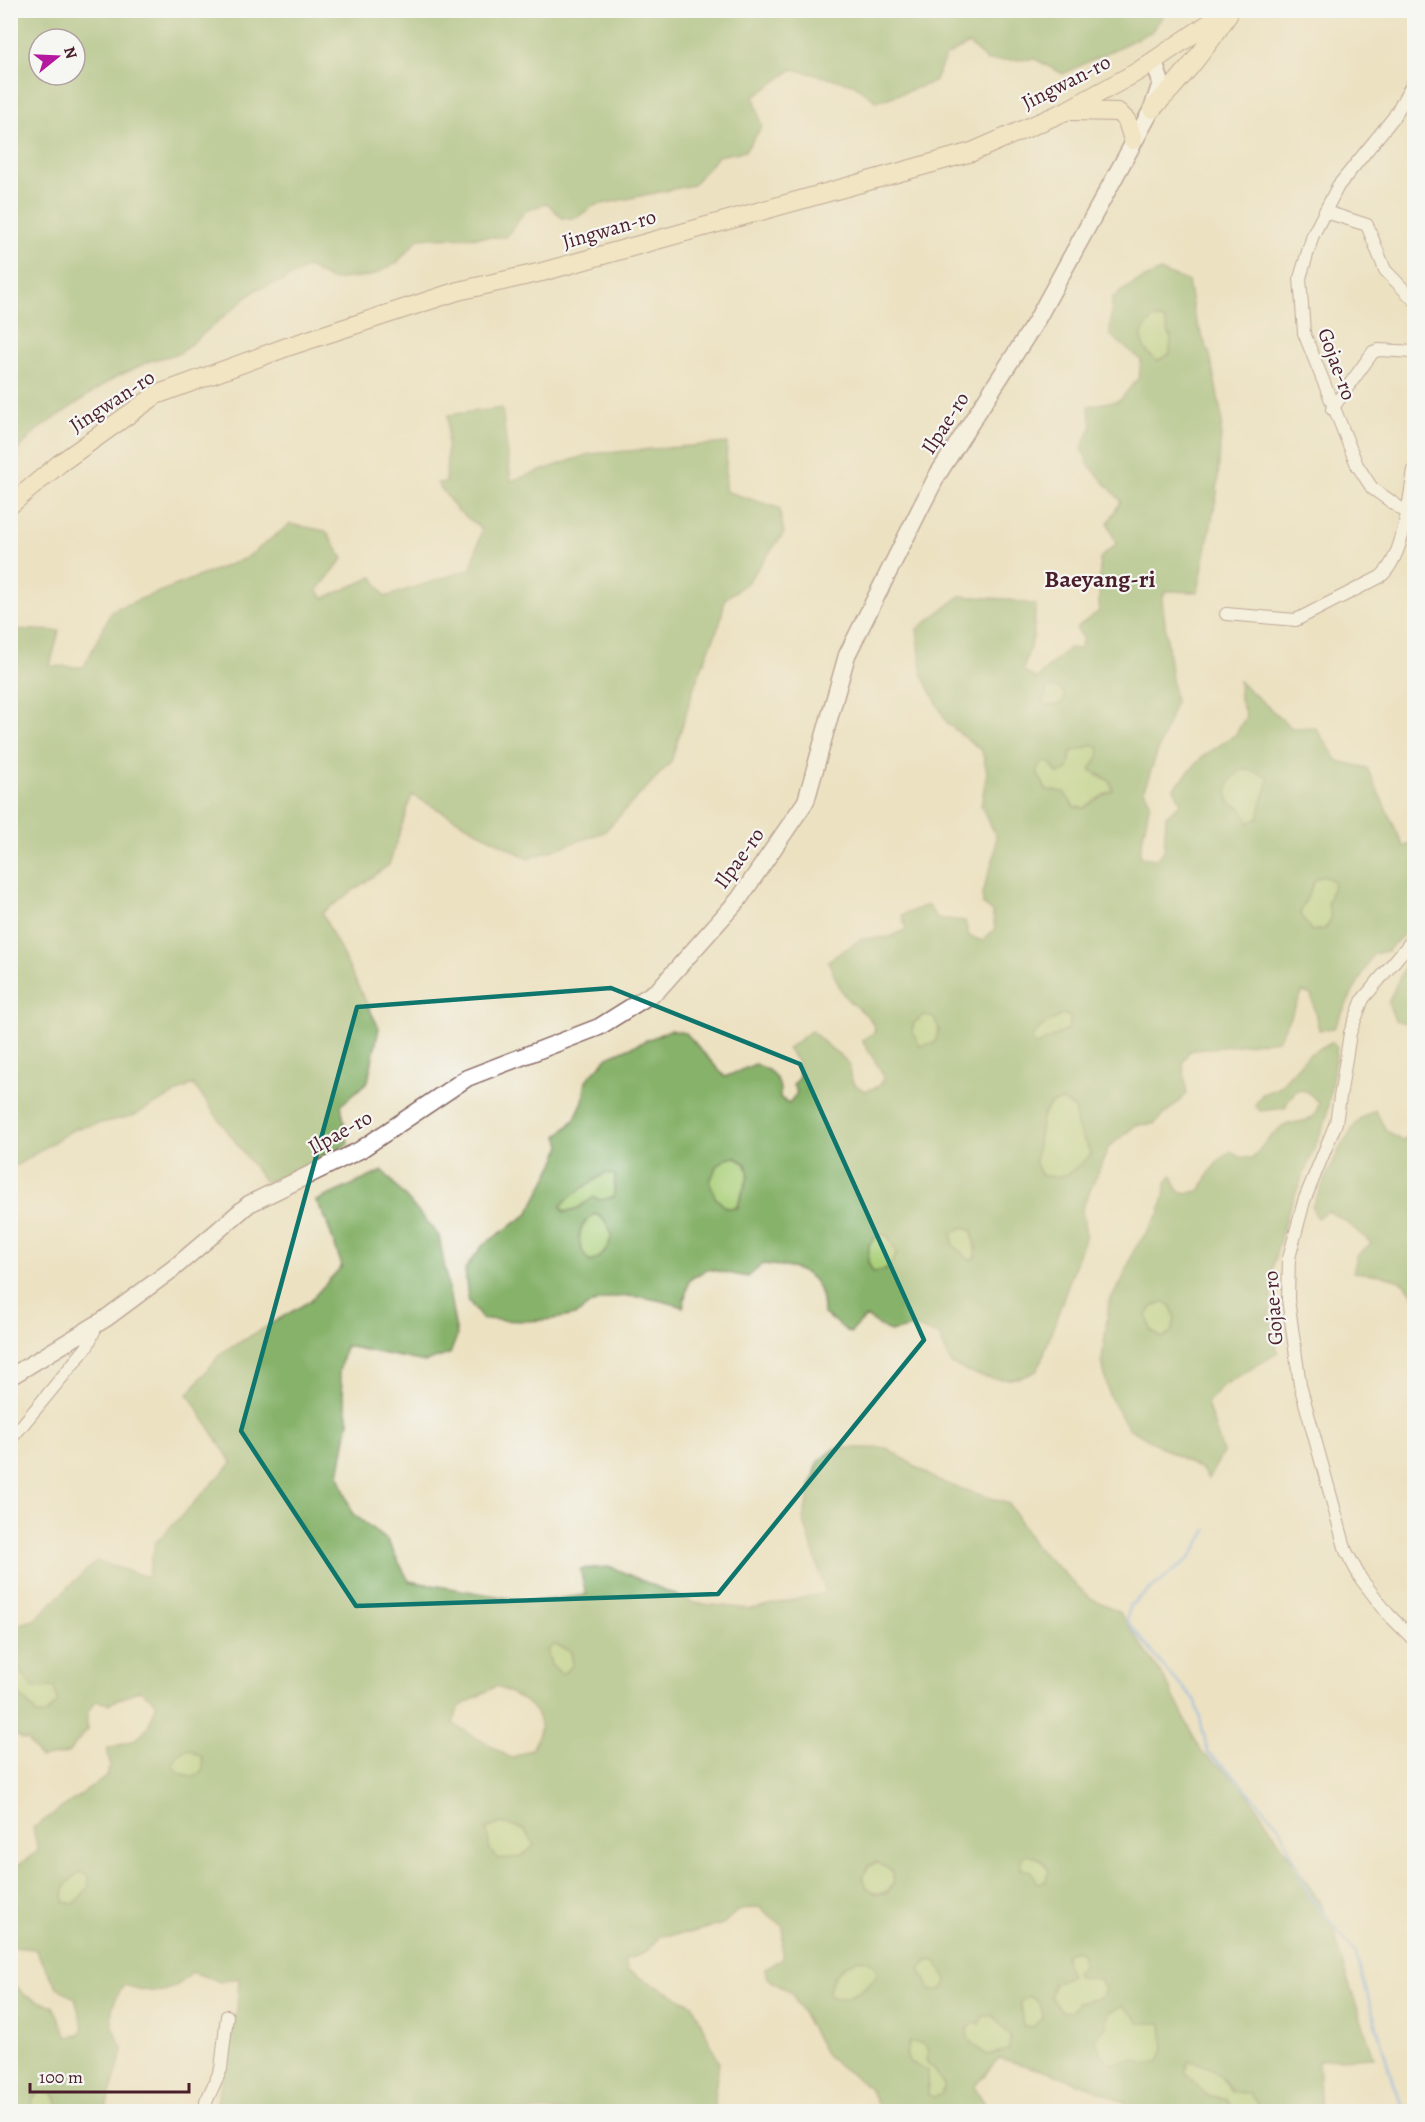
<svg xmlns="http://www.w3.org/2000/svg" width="1425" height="2122" viewBox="0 0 1425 2122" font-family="Alegreya,serif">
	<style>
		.green { fill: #aad07a; stroke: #7a7852; stroke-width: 1.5 }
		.forest { fill: #87b26a; stroke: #68684a; stroke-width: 1.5; fill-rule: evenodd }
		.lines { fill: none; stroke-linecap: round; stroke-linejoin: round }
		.stream { stroke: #7cace6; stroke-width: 3 }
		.minor-casing { stroke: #836360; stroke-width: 14 }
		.tertiary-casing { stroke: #836360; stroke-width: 19 }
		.secondary-casing { stroke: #836360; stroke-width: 20 }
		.minor { stroke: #fff; stroke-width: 12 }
		.tertiary { stroke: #fff; stroke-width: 16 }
		.secondary { stroke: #f8e8c3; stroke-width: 18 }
		.marked { fill: none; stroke: #0f766e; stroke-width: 4.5; stroke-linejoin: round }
		.labels { text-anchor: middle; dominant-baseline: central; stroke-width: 4.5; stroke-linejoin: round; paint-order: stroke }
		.street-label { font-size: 21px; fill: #4a1f2b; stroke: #f6f6f2 }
		.quarter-label { font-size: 24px; font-weight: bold; fill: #4a1f2b; stroke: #f6f6f2 }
	</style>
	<rect width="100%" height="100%" fill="#f6f6f2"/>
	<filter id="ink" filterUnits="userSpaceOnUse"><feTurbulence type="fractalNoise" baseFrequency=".0167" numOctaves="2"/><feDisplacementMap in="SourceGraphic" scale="12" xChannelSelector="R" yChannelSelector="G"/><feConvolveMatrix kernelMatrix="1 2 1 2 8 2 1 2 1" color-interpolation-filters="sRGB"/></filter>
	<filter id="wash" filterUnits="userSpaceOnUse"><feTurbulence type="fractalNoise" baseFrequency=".008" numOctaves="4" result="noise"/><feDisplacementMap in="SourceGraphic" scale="24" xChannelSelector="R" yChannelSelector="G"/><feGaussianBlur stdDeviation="1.35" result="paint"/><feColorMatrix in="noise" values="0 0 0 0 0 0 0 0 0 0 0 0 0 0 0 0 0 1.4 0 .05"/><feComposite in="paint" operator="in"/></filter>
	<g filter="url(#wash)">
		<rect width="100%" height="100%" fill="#ece2c2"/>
		<path class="green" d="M1154 318 1164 320 1171 338 1170 354 1157 361C1138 347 1135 334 1154 318Z
			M1055 687 1062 690 1065 697 1061 704 1046 706 1043 699 1048 688Z
			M1093 745 1099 748 1098 776 1110 781 1113 790 1095 800 1085 808 1074 807 1066 797 1047 790 1036 773 1042 762 1070 763 1071 752Z
			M1244 768 1269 776C1267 794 1259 802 1259 818L1249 824 1240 808 1228 802C1224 785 1231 778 1244 768Z
			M1323 875 1334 881 1328 904 1331 919 1325 929 1311 931 1300 913 1315 880Z
			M1063 1014 1070 1017 1069 1029 1035 1047 1030 1038 1041 1027Z
			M924 1015 934 1018 939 1029 935 1043 920 1046 912 1031 914 1023Z
			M1063 1101 1075 1108C1075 1129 1083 1136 1091 1155 1075 1170 1065 1181 1041 1175L1035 1161 1042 1117 1050 1104Z
			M735 1157 746 1164 749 1175 736 1208H726L715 1197 709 1182C715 1168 719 1159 735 1157Z
			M606 1173 615 1175 614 1197 564 1212 561 1206C570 1193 592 1182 606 1173Z
			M595 1214C620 1227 613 1253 590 1263 577 1248 577 1238 584 1220Z
			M963 1227 972 1231 976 1258 969 1260 953 1245 952 1233Z
			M879 1234 888 1236 897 1253 886 1271 873 1272 868 1262 869 1244Z
			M1165 1302 1171 1306 1175 1318 1172 1331 1162 1338 1151 1330 1147 1315 1153 1306Z
			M555 1644 571 1652 573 1665 562 1674 551 1665 547 1650Z
			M11 1666H17L33 1688 54 1686 58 1702 47 1713 38 1716C24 1692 10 1700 11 1666Z
			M190 1749 202 1757 203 1769 195 1777 179 1773 172 1765 180 1752Z
			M501 1823C519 1827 526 1827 534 1845 523 1858 515 1860 498 1858L490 1850 486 1829Z
			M1026 1854C1039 1856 1042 1860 1049 1871L1045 1882 1037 1884 1021 1869 1020 1859Z
			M864 1878a15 15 0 1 1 30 0a15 15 0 1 1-30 0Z
			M81 1872 88 1877 89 1887 74 1904 64 1902C61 1887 68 1879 81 1872Z
			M1074 1950 1082 1954V1966L1087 1977 1099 1979 1106 1989 1101 1998 1078 2002 1071 2012 1062 2011 1051 1997C1052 1979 1066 1971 1065 1953Z
			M859 1959C870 1960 874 1963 878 1974 867 1988 846 2004 829 1996 829 1974 840 1968 859 1959Z
			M927 1960 936 1961 947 1981 942 1990H931L919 1970Z
			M1029 1996C1040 2001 1042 2007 1043 2019L1032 2027 1023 2026 1020 2002Z
			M1122 2006 1135 2016 1162 2023 1164 2048 1159 2062 1144 2064 1135 2060 1111 2064 1101 2055 1095 2037 1106 2026 1109 2012Z
			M983 2015 994 2016 1010 2037 1009 2050 987 2055 968 2040 967 2029Z
			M910 2042 922 2043 929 2050 926 2061 944 2084 941 2095 933 2097 928 2095V2085L915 2064 909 2062 906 2053Z
			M1188 2061C1210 2064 1220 2074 1232 2092L1248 2093 1264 2111H1234L1227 2100 1204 2094 1185 2071Z
			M40 2091 54 2094 58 2106 57 2111H30L33 2098Z"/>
		<path class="forest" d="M11 10H1167V11L1151 32 1063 74 1035 59 987 61 969 44 946 56 934 82 877 102 853 84 793 69 754 97 762 127 745 151 718 156 693 185 593 206 578 217 563 219 547 203 525 211 506 237 419 238 397 263 371 276 331 280 308 267 280 282 257 289 180 353 150 361 114 378 36 431 11 457ZM39 39H75V75H39Z
			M1160 271 1188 281 1194 315 1210 355 1222 418 1217 494 1198 592 1166 591 1162 599 1175 703 1144 790 1150 802 1140 851 1141 857 1156 859 1164 851 1166 816 1181 803 1174 788 1202 757 1236 734 1246 716 1240 700 1239 681 1292 728 1315 727 1338 761 1367 768 1404 847 1414 842V924L1387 951 1373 954 1334 1028 1319 1030 1311 995 1303 992 1278 1040 1189 1051 1183 1063 1187 1094 1154 1124 1136 1125 1109 1147 1082 1209 1086 1235 1038 1370C1009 1387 980 1378 951 1364L939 1335 913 1327 890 1332 866 1317 850 1333 823 1313C823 1271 800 1268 763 1264L748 1277 707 1269 689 1280 683 1307C654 1298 623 1290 593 1303 586 1306 581 1313 574 1315 543 1323 514 1321 482 1319L468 1300 465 1269 483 1245 528 1214 557 1158 561 1145 558 1136 574 1120 583 1101 586 1080 608 1057 670 1030 686 1033 725 1077 755 1064C772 1070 782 1079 780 1098L789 1103 797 1093 793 1085 799 1077 798 1062 787 1049 812 1030C823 1045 838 1051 850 1065 848 1079 853 1085 865 1091L879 1086 884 1079C880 1064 868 1054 862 1040L875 1032C872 1014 860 1012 848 1000 839 991 834 973 828 961L861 939 891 937 906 929 902 915 928 905 936 918 965 921 969 936 983 941 995 928 992 912 983 905 982 893 995 854 996 836 981 806 987 772 982 751 947 723 922 674 917 629 960 596 1005 599 1036 605 1033 638 1023 670 1036 679 1069 648 1080 649 1083 638 1076 628 1099 611 1100 558 1116 544 1108 523 1121 501 1088 464 1082 448 1092 425 1088 406 1120 400 1139 377 1141 360 1110 335 1112 298 1134 283ZM1154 318 1164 320 1171 338 1170 354 1157 361C1138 347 1136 333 1154 318ZM1055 687 1062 690 1065 698 1061 704 1046 706 1043 699 1048 688ZM1093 745 1099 748V755L1090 770 1110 781 1113 790 1095 800 1085 808 1074 807 1064 792 1047 790 1037 773 1042 762 1050 763 1058 774 1068 770 1071 752ZM1244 768 1269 777C1267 795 1259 802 1259 818L1249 823 1241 808 1229 802C1224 785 1231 778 1244 768ZM1323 875 1334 881 1328 904 1331 919 1325 929 1311 931 1300 913 1315 880ZM1063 1014 1070 1017 1069 1029 1035 1046 1031 1038 1041 1027ZM924 1015 934 1018 939 1029 935 1043 920 1046 912 1031 914 1023ZM1063 1101 1075 1108C1075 1130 1083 1135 1091 1154 1075 1170 1065 1181 1041 1175L1035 1161 1042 1117 1050 1104ZM735 1157 746 1164 749 1175 737 1208H726L715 1197 710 1182C715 1168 719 1159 735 1157ZM605 1173 615 1175 614 1197 600 1200 594 1197 573 1211 564 1212 561 1206C567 1197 595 1180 605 1173ZM595 1214C620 1226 613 1253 590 1262 575 1246 575 1225 595 1214ZM963 1227 972 1231 976 1245V1258L969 1260 953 1245 952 1233ZM880 1234 888 1236 897 1254 886 1270 873 1272 868 1262 869 1244Z
			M502 408 511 481 589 454 727 443 725 491 779 508 784 533 747 583 725 599 720 623 695 684 671 762 604 832 528 859 412 795 389 865 322 913 379 1028 368 1081 341 1105 348 1144 310 1166 265 1182 193 1084 133 1116 74 1129 16 1166 11 1165 10 629 59 631 50 666 84 667 112 610 246 558 290 524 326 531 343 559 317 591 324 598 373 577 385 597 471 569 482 529 457 510 437 483 446 482 448 415Z
			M1414 953V1026L1395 1020 1388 1003 1408 959Z
			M1331 1042 1337 1047 1326 1120 1287 1214 1273 1265 1270 1317 1278 1353 1222 1386 1207 1403 1223 1453 1208 1479 1202 1470 1128 1428 1109 1395 1102 1362 1109 1301 1121 1283 1134 1250 1160 1213 1167 1181 1172 1175 1178 1191 1189 1193 1201 1190C1208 1172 1215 1162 1231 1151L1240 1157 1253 1158C1261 1148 1269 1136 1279 1129 1296 1116 1314 1130 1319 1102L1306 1091 1297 1090 1289 1099 1285 1108 1260 1111 1255 1105 1262 1094 1278 1088 1308 1055ZM1165 1302 1171 1306 1175 1318 1172 1331 1162 1338 1151 1330 1147 1315 1153 1306Z
			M1375 1110 1386 1130 1402 1141 1414 1133V1298C1406 1273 1374 1275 1353 1272L1357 1256 1371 1243 1344 1220 1328 1211 1317 1218 1312 1207 1339 1150 1359 1119Z
			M383 1171 439 1236 457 1336 450 1354 425 1362 345 1346 339 1372 349 1421 339 1475 352 1513 387 1540 409 1581 532 1602 586 1595 580 1569 611 1567 694 1603 751 1609 826 1593 803 1518 818 1462 836 1448H887L938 1481 1009 1504 1035 1546 1090 1598 1119 1611 1167 1683 1202 1753 1240 1782 1315 1895 1334 1928 1340 1957 1374 2057 1318 2060 1321 2111H1264L1248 2093 1233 2092C1220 2074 1210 2064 1188 2061L1185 2071 1204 2094 1227 2100 1234 2111H1137C1097 2085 1045 2071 999 2058L974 2087 990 2111H881L869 2088 827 2057 791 1993 767 1978 765 1969 782 1958 783 1926 759 1907 737 1911 723 1924 689 1933 660 1936 645 1953 625 1960 628 1971 693 2005 719 2062 714 2099 716 2111H215L237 2008 239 1978 220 1982 192 1972C170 1997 154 1994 124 1985 106 2010 109 2024 123 2050L105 2111H57L58 2105 54 2094 40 2091 33 2098 30 2111H11V1981L26 1996 53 2006 68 2037 79 2035 83 2027 75 1999 57 1987 35 1949 11 1947V1870L38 1851 33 1828 107 1776 110 1765 107 1748C144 1739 145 1737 157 1703L140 1690 109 1704 96 1701 87 1713V1730L68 1753 40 1758 28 1740H24L11 1732V1683C17 1697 30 1703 38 1716L47 1713 58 1702 54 1687 33 1688 17 1666H11V1626L34 1620 96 1561 148 1577 155 1543 232 1463 188 1394 221 1353 310 1301 342 1266 325 1217 316 1201ZM555 1644 571 1652 573 1665 562 1674 551 1665 547 1650ZM496 1686C513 1694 539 1704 540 1726 541 1733 535 1743 532 1749L511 1758 453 1724 459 1707ZM189 1749 202 1757 203 1769 195 1777 179 1773 172 1765 180 1752ZM501 1823C519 1827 526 1827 534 1845 523 1858 515 1860 498 1858L490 1850 486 1829ZM1026 1854C1039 1856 1043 1860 1049 1871L1045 1882 1037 1883 1031 1871 1021 1869 1020 1859ZM876 1862 892 1871 894 1883 887 1893 875 1894 866 1886 863 1878 867 1866ZM81 1872 88 1877 89 1887 74 1904 64 1902C61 1887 68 1879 81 1872ZM1074 1950 1082 1954V1966L1076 1972 1078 1977 1099 1979 1106 1990 1101 1998 1078 2002 1071 2012 1062 2011 1051 1997 1052 1984 1071 1976 1066 1965 1065 1954ZM859 1959C870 1960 874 1963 878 1974 867 1988 846 2004 829 1996 829 1974 840 1968 859 1959ZM927 1960 936 1961 947 1981 942 1990H931L920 1970ZM1029 1996C1040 2001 1042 2007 1043 2018L1032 2027 1023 2026 1020 2002ZM1122 2006 1135 2016 1138 2023H1162L1164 2048 1159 2062 1144 2064 1135 2060 1111 2064 1101 2055 1095 2038 1106 2026 1109 2012ZM983 2016H994L1010 2037 1009 2050 987 2055 968 2040 967 2029 974 2023 980 2024ZM910 2042 922 2043 929 2049 926 2060 944 2084 941 2095 933 2097 928 2095 927 2071 909 2062 906 2053Z"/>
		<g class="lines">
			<path class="stream" d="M1207 1530 1191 1557 1129 1606 1127 1621 1169 1673 1196 1701 1208 1753 1234 1775 1281 1829 1308 1894 1355 1952 1394 2086 1406 2112"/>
		</g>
	</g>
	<g filter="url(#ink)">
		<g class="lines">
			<g class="minor-casing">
				<path id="minor" d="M1414 81 1394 117 1338 186 1313 235 1300 278 1304 333 1357 465 1372 488 1414 518
					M1326 212 1367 225 1385 270 1414 300
					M1332 409 1373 352 1379 350 1414 352
					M1226 614 1296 620 1380 577C1404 558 1409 500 1414 470
					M1414 938 1363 999 1350 1033 1336 1123 1304 1201 1289 1258 1288 1299 1300 1385 1346 1551 1361 1579 1388 1614 1414 1640
					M10 1440 87 1347 97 1324
					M207 2112 206 2102 221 2069 227 2016"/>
			</g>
			<g class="tertiary-casing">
				<path id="tertiary" d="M10 1377 105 1319 174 1268 249 1204 360 1150 467 1078 599 1027 658 990 739 899 806 801 847 655 919 511 938 474 1035 323 1152 109 1161 83 1154 60"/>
			</g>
			<g class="secondary-casing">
				<path id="secondary" d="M1152 109C1179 82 1207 47 1228 15
					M1071 111 1118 112 1127 121 1133 140
					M10 505 59 464 156 395 287 347 458 291 542 272 972 152 1066 111 1137 72 1229 10"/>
			</g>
			<use href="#minor" class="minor"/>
			<use href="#tertiary" class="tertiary"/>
			<use href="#secondary" class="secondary"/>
		</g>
	</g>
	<path d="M0 0H1425V2122H0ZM611 988 800 1064 924 1340 718 1594 356 1606 241 1431 357 1007Z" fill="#ece2c2" fill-opacity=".55" fill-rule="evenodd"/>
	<path class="marked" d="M611 988 800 1064 924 1340 718 1594 356 1606 241 1431 357 1007Z"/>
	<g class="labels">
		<g class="street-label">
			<text transform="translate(1066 82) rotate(-27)">Jingwan-ro</text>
			<text transform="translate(609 229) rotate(-16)">Jingwan-ro</text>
			<text transform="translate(1337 364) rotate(70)">Gojae-ro</text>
			<text transform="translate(112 401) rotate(-33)">Jingwan-ro</text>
			<text transform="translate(945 423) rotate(-57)">Ilpae-ro</text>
			<text transform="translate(739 858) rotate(-54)">Ilpae-ro</text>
			<text transform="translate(340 1132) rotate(-29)">Ilpae-ro</text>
			<text transform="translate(1273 1308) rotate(-94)">Gojae-ro</text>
		</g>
		<g class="quarter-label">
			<text x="1100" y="579">Baeyang-ri</text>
		</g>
	</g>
	<rect width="1425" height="2122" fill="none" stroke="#f6f6f2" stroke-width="36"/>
	<g transform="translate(57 57) rotate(72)"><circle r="28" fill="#f6f6f2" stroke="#b1a0a2" stroke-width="1.5"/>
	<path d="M0-4.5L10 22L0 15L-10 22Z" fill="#b5179e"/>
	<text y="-9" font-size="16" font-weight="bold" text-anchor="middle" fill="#4a1f2b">N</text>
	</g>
	<path d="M30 2083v9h159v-9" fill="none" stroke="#4a1f2b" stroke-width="3"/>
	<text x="39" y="2083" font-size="18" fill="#4a1f2b" stroke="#f6f6f2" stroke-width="4.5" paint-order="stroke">100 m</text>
</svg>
